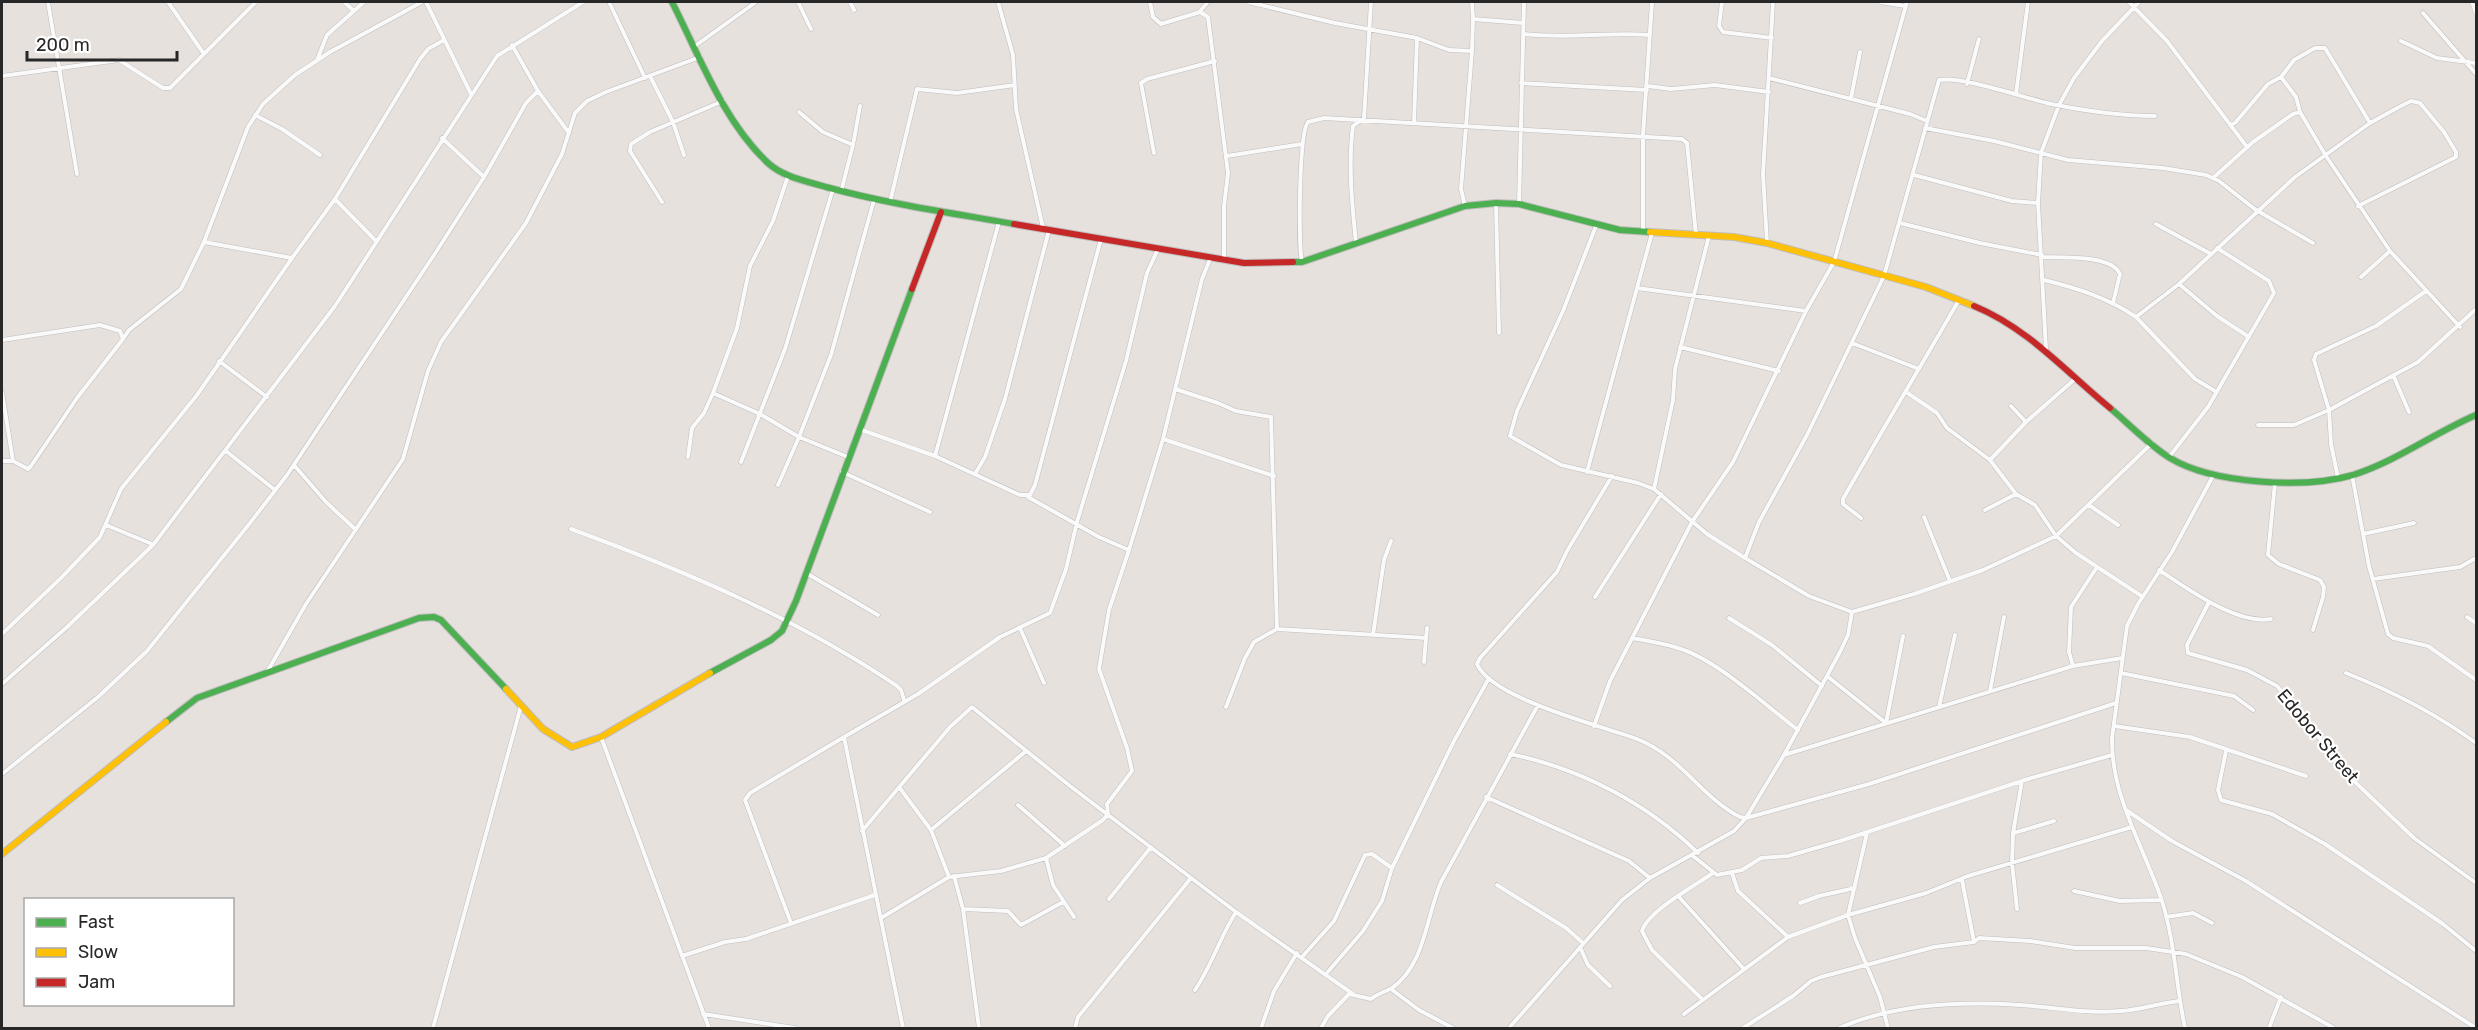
<svg xmlns="http://www.w3.org/2000/svg" width="2478" height="1030" viewBox="0 0 2478 1030" font-family="Rubik,sans-serif">
	<style>
		.lines { fill: none; stroke-linecap: round; stroke-linejoin: round }
		.street-casing { stroke: #bfbdbe; stroke-width: 5 }
		.fast-casing { stroke: #bfbdbe; stroke-width: 8 }
		.slow-casing { stroke: #bfbdbe; stroke-width: 8 }
		.jam-casing { stroke: #bfbdbe; stroke-width: 8 }
		.street { stroke: #fbfafa; stroke-width: 4 }
		.fast { stroke: #4caf50; stroke-width: 6 }
		.slow { stroke: #ffc107; stroke-width: 6 }
		.jam { stroke: #c62828; stroke-width: 6 }
		.labels { text-anchor: middle; dominant-baseline: central; stroke-width: 4.5; stroke-linejoin: round; paint-order: stroke }
		.street-label { font-size: 18px; fill: #272727; stroke: #fff }
	</style>
	<rect width="100%" height="100%" fill="#e6e1dc"/>
	<g class="lines">
		<g class="street-casing">
			<path id="street" d="M48 2 77 174
				M168 2 204 54
				M344 2 354 11
				M426 2 471 94
				M609 2 645 78
				M798 2 811 29
				M850 2 854 10
				M998 2 1013 55 1016 109 1043 228
				M1150 2 1153 17 1161 24 1200 12 1208 17 1228 173 1224 206V259
				M1248 2 1335 23 1417 38 1449 50 1472 51 1461 189 1465 206
				M1472 2 1473 19
				M1722 2 1719 26 1723 32 1772 38
				M1880 2 1905 6
				M2129 2 2167 41 2247 147
				M2472 2 2476 13
				M1200 11 1208 2
				M2423 13 2476 74
				M1524 34C1566 39 1608 32 1650 35
				M2401 41 2437 58 2476 63
				M695 46 756 2
				M1472 51 1473 19 1523 23
				M317 60 327 35 364 2
				M2 76 119 60 163 88H170L256 2
				M650 76 673 122 684 155
				M2281 77 2296 97 2300 112
				M1769 78 1910 114 1927 121
				M1521 83 1647 90
				M1967 84 1979 39
				M1648 86 1671 89 1715 85 1769 92
				M538 91 569 133
				M2016 94 2028 2
				M1851 98 1860 52
				M799 112 823 132 853 145 841 192
				M255 115 282 129 320 155
				M1414 123 1417 38
				M2230 125 2235 123 2268 84 2281 77 2294 60 2315 48H2325L2370 123
				M1925 128 1994 141 2068 160 2163 168 2206 175 2219 181 2256 210 2313 243
				M442 138 484 177
				M853 145 860 106
				M1154 153 1141 83 1147 79 1215 61
				M1227 156 1302 144
				M1914 175 2012 201 2038 203
				M2213 178 2253 142 2293 114 2300 112 2326 156 2390 251 2460 327
				M335 199 376 241
				M662 202 630 151 631 144 650 132 723 101
				M890 202 917 89 957 93 1015 85
				M1496 203 1499 333
				M1519 204 1524 2
				M1900 223 1980 243 2042 255
				M2156 224 2211 254
				M1596 226 1563 311 1517 411 1510 436 1561 465 1638 483 1654 489 1707 534 1745 558 1809 596 1852 612
				M1643 232V135L1652 2
				M1356 243C1352 204 1348 165 1353 126L1364 118 1371 2
				M1767 243 1763 174 1773 2
				M2042 257C2061 258 2111 254 2120 274L2113 303
				M292 258 335 199 420 59 428 49 444 40
				M1302 262C1298 245 1299 132 1308 122L1324 118 1682 139 1687 143 1696 235
				M2361 277 2390 251
				M2044 280C2077 288 2108 298 2136 317L2195 379 2215 391
				M2179 284 2217 316 2249 337
				M1637 288 1806 311
				M2136 317 2179 284 2295 177 2370 123 2399 107 2411 101 2420 103 2444 132 2456 152V157L2358 206
				M2 340 100 325 120 331 123 339 129 330 181 289 204 242 248 127 263 104 295 75 330 52 422 2
				M1852 343 1919 369
				M1680 347 1779 371
				M2046 349 2038 203 2041 153 2059 105 2074 78 2102 41 2139 2
				M219 361 267 397
				M2394 377 2409 412
				M2075 379 2026 422 1990 460 2016 494 2035 505 2056 536 2076 553 2143 597
				M1175 389 1218 403 1236 411 1271 417 1277 629 1426 638 1424 662
				M2 392 13 461
				M1906 392 1937 413 1947 428 1990 460
				M713 393 760 414 799 437 831 355 874 200
				M2011 406 2026 422
				M2258 425H2294L2329 410 2314 360 2316 354 2376 326 2426 291
				M859 429 935 456 1020 495H1030L1035 485 1101 239
				M1163 439 1274 476
				M226 451 275 490
				M935 456 999 222
				M688 457 692 428 704 413 713 393 737 328 750 266 773 221 788 176
				M2169 457 2208 407 2274 293 2269 281 2217 248
				M2 461H13L28 469 31 466 77 398 123 339
				M741 462 785 349 833 189
				M294 465 326 502 355 529
				M842 472 930 512
				M1587 472 1652 233
				M975 474 985 457 1005 399 1049 230
				M2352 475 2369 566 2388 634 2393 638 2428 646 2476 680
				M1612 476 1567 551 1557 572 1480 658 1477 664C1492 699 1602 726 1637 739 1681 756 1702 798 1740 817L1746 818 1869 784 2116 703
				M2338 478 2331 444 2329 410 2418 362 2476 309
				M2275 483 2268 555 2279 564 2320 580 2324 587 2323 597 2313 630
				M778 485 799 437 848 457
				M1654 489 1673 400 1675 369 1709 236
				M2089 505 2118 525
				M1985 510 2016 494
				M1924 517 1950 581
				M1861 518 1843 504V499C1881 432 1921 366 1959 300
				M106 525 152 544
				M571 529C685 571 796 618 897 686L901 690 904 700
				M2363 534 2414 523
				M1129 550 1163 439 1202 279 1211 257
				M1745 558 1759 522 1807 435 1884 276 1939 80C1964 76 2024 98 2051 104 2086 111 2119 116 2155 116
				M2159 570C2187 588 2236 625 2271 619
				M806 573 878 615
				M2373 579 2460 567 2476 558
				M1595 597 1661 494
				M2209 602 2187 645 2188 653 2247 670 2277 686 2356 783 2414 838 2476 883
				M2467 617 2476 623
				M1729 618 1772 645 1822 686
				M1020 628 1044 683
				M2 634 62 577 100 537 121 489 197 395 292 258 204 242
				M1373 635 1384 560 1391 541
				M1426 638 1427 628
				M1632 638C1647 641 1663 643 1678 648 1716 659 1765 705 1798 730
				M2073 666 2069 652 2071 607 2097 567
				M267 672 306 604 403 459 428 371 441 342 526 223 562 154 575 113 587 101 606 92 700 57
				M2121 673 2234 696 2253 710
				M2346 673C2394 692 2435 713 2476 743
				M1827 676 1886 723 1903 636
				M2 684 67 627 153 545 335 306 497 56 583 2
				M1990 691 2004 617
				M1226 707 1245 658 1254 642 1277 629
				M1939 707 1955 635
				M1594 726 1610 681 1659 586 1692 522 1733 462 1806 311 1834 262 1907 2
				M2114 726 2190 737 2306 776
				M601 737 709 1028
				M2226 751 2218 790 2221 800 2272 814 2325 844 2443 924 2476 951
				M1510 754C1579 768 1647 803 1698 853
				M1784 755 1840 652 1848 635 1852 612 1914 594 1983 570 2056 536 2152 443
				M2 774 98 697 147 651 250 523 287 475 436 252 484 177 526 103 538 91 512 45
				M899 787 931 830 949 877
				M1486 797 1629 861 1650 878
				M1018 805 1065 846
				M2126 810 2172 841 2246 881 2476 1028
				M931 830 1026 751
				M862 831 950 727 972 707 1070 786 1236 912 1353 994
				M1867 833 1848 915 1855 938 1880 997 1888 1028
				M2014 833 2054 821
				M1693 856 1717 875 1742 870 1761 858 1788 856 1840 841 2028 779 2112 755
				M1046 858 1053 885 1074 917
				M1732 873 1738 891 1788 937
				M954 876 963 909 979 1028
				M1962 880 1974 942
				M1497 885 1566 928 1583 943
				M2074 891 2120 901 2161 900
				M1679 897 1744 969
				M1109 899 1151 847
				M1800 903 1819 896 1855 888
				M963 909 1008 911 1021 925 1063 902
				M2017 909 2012 863 2013 833 2022 781
				M2166 917 2193 913 2212 923
				M881 918 949 877 1001 871 1046 858 1103 820 1108 814 1107 804 1132 771 1127 748 1099 669 1109 610 1129 550 1099 537 1028 497
				M791 923 745 800 750 793 844 737
				M1580 947 1588 965 1610 986
				M682 956 725 942 746 939 875 895
				M1302 957 1334 921 1365 855 1372 854 1392 868
				M1326 974 1363 931 1382 901 1392 868 1454 741 1489 678
				M1391 989 1419 1010 1453 1028
				M1195 990C1212 965 1220 937 1236 912
				M1702 999 1652 950 1642 931C1648 911 1696 885 1713 873
				M703 1014 795 1028
				M1684 1014 1788 937 1848 915 1926 893 1968 876 2132 827
				M433 1028 521 706
				M903 1028 844 737 918 694 1000 637 1050 613 1066 569 1077 522 1126 361 1147 273 1158 249
				M1075 1028 1078 1017 1191 878
				M1261 1028 1274 991 1297 953
				M1321 1028 1328 1016 1349 994 1371 999C1377 994 1385 992 1392 988 1425 965 1426 917 1441 882L1538 705
				M1509 1028 1622 900 1650 878 1734 831 1746 818 1784 755 2073 666 2122 658
				M1743 1028 1793 996 1811 981 1821 977 1934 947 1974 942 1979 938 2030 941 2075 948H2146L2186 954 2242 977 2334 1028
				M1839 1028C1894 1004 1960 1001 2020 1005 2054 1007 2086 1014 2121 1011 2140 1010 2160 1003 2179 1001
				M2185 1028C2176 986 2175 942 2162 901 2144 847 2111 797 2112 738L2127 626 2138 604 2172 552 2213 476
				M2269 1028 2281 997"/>
		</g>
		<g class="fast-casing">
			<path id="fast" d="M672 2C699 55 723 121 768 163 783 177 806 181 826 187 888 204 951 213 1014 224
				M1293 262H1302L1465 206 1496 203 1519 204 1620 230 1650 232
				M2110 408C2129 424 2149 445 2170 458 2213 484 2305 489 2353 475 2397 461 2434 433 2476 415
				M710 673 771 640 782 631 796 601 912 289
				M166 722 197 698 419 618 434 617 441 620 506 689"/>
		</g>
		<g class="slow-casing">
			<path id="slow" d="M1650 232 1734 237 1767 243 1926 287 1974 306
				M506 689 543 729 572 747 601 737 710 673
				M2 854 166 722"/>
		</g>
		<g class="jam-casing">
			<path id="jam" d="M1014 224 1244 263 1293 262
				M912 289 941 212
				M1974 306C2028 328 2066 372 2110 408"/>
		</g>
		<use href="#street" class="street"/>
		<use href="#fast" class="fast"/>
		<use href="#slow" class="slow"/>
		<use href="#jam" class="jam"/>
	</g>
	<g class="labels">
		<g class="street-label">
			<text transform="translate(2318 736) rotate(50)">Edobor Street</text>
		</g>
	</g>
	<rect width="2478" height="1030" fill="none" stroke="#272727" stroke-width="6"/>
	<rect x="24" y="898" width="210" height="108" fill="#ffffff" stroke="#a9a9a9" stroke-width="1.5"/>
	<rect x="36" y="918" width="30" height="9" fill="#4caf50" stroke="#a9a9a9" stroke-width="1.5"/>
	<text x="78" y="928" font-size="18" fill="#272727">Fast</text>
	<rect x="36" y="948" width="30" height="9" fill="#ffc107" stroke="#a9a9a9" stroke-width="1.5"/>
	<text x="78" y="958" font-size="18" fill="#272727">Slow</text>
	<rect x="36" y="978" width="30" height="9" fill="#c62828" stroke="#a9a9a9" stroke-width="1.5"/>
	<text x="78" y="988" font-size="18" fill="#272727">Jam</text>
	<path d="M27 51v9h150v-9" fill="none" stroke="#272727" stroke-width="3"/>
	<text x="36" y="51" font-size="18" fill="#272727" stroke="#ffffff" stroke-width="4.5" paint-order="stroke">200 m</text>
</svg>
